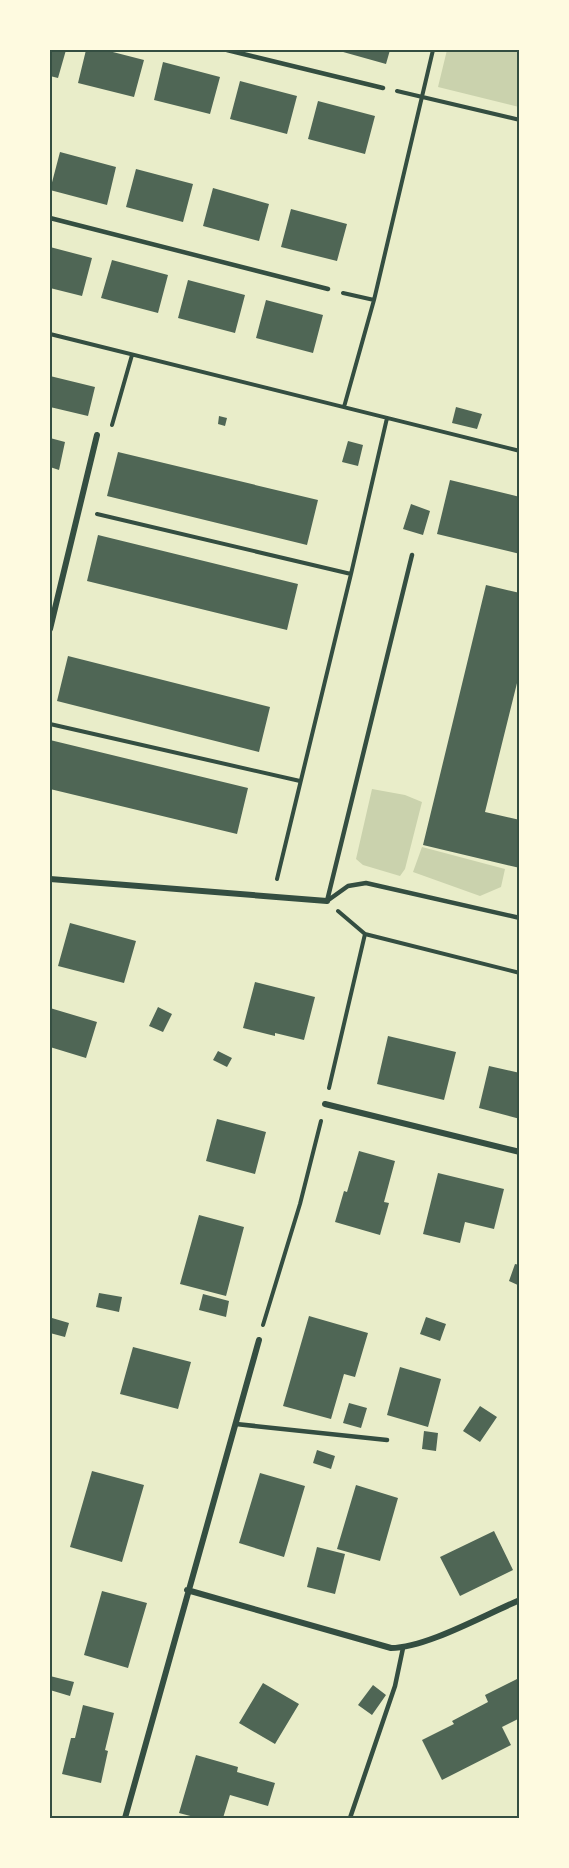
<svg xmlns="http://www.w3.org/2000/svg" width="569" height="1868" viewBox="0 0 569 1868" font-family="Signika,sans-serif">
	<style>
		.green { fill: #cad2ad }
		.building { fill: #4f6655 }
		.lines { fill: none; stroke-linecap: round; stroke-linejoin: round }
		.path { stroke: #344e41; stroke-width: 4 }
		.service { stroke: #344e41; stroke-width: 4.5 }
		.minor { stroke: #344e41; stroke-width: 6 }
		.neatline { fill: none; stroke: #344e41; stroke-width: 2 }
	</style>
	<rect width="100%" height="100%" fill="#e9edc9"/>
	<path class="green" d="M447 50H519V107L438 87Z
		M372 789 405 795 422 802 405 869 400 876 363 865 356 859Z
		M422 847 505 869 501 887 480 896 413 872Z"/>
	<path class="building" d="M50 50H66L58 78 50 76Z
		M86 50H105L144 60 134 97 78 83Z
		M336 50H390L386 64Z
		M163 62 220 77 210 114 154 100Z
		M240 81 297 96 287 134 230 119Z
		M318 101 375 116 365 154 308 139Z
		M60 152 116 167 107 205 50 190Z
		M136 169 193 184 183 222 126 207Z
		M213 188 269 204 259 241 203 226Z
		M291 209 347 224 337 261 281 247Z
		M50 247 92 258 82 296 50 288Z
		M112 260 168 275 158 313 101 298Z
		M188 280 245 295 235 333 178 318Z
		M266 300 323 315 313 353 256 338Z
		M50 376 95 387 88 416 50 407Z
		M456 407 482 414 477 429 452 423Z
		M219 416 227 418 225 426 218 424Z
		M50 438 65 442 59 470 50 467Z
		M348 441 363 445 358 466 342 462Z
		M118 452 318 500 307 545 107 496Z
		M450 480 520 497V554L437 534Z
		M411 504 430 511 423 535 403 529Z
		M98 535 298 584 287 630 87 581Z
		M486 585 520 593V671L485 812 520 820V868L423 845Z
		M68 656 270 707 259 752 57 701Z
		M50 740 248 788 237 834 50 789Z
		M70 923 136 941 124 983 58 966Z
		M255 982 315 997 304 1040 275 1033V1036L243 1028Z
		M158 1007 172 1014 163 1032 149 1026Z
		M50 1008 97 1022 86 1058 50 1047Z
		M388 1036 456 1052 444 1100 377 1084Z
		M218 1051 232 1058 227 1067 213 1060Z
		M489 1066 520 1073V1119L479 1108Z
		M217 1119 266 1132 255 1174 206 1161Z
		M359 1151 395 1161 384 1202 389 1203 380 1235 335 1222 344 1191 347 1192Z
		M438 1173 504 1189 494 1229 465 1222 460 1243 423 1234Z
		M199 1215 244 1227 226 1296 180 1284Z
		M515 1264 520 1265V1286L509 1281Z
		M99 1293 122 1297 119 1312 96 1307Z
		M203 1294 229 1301 226 1317 199 1310Z
		M309 1316 368 1333 355 1377 344 1374 331 1419 283 1406Z
		M426 1317 446 1324 440 1341 420 1334Z
		M52 1318 69 1323 65 1337 50 1333Z
		M133 1347 191 1362 178 1409 120 1394Z
		M400 1367 441 1379 428 1427 387 1415Z
		M349 1403 367 1408 361 1428 343 1423Z
		M480 1406 497 1417 480 1442 463 1431Z
		M424 1431 438 1433 436 1451 422 1449Z
		M317 1450 335 1456 331 1469 313 1463Z
		M92 1471 144 1485 122 1562 70 1547Z
		M260 1473 305 1486 284 1557 239 1543Z
		M356 1485 398 1498 380 1561 337 1549Z
		M494 1531 513 1570 460 1596 440 1557Z
		M317 1547 345 1554 335 1594 307 1587Z
		M102 1591 147 1603 128 1668 84 1655Z
		M50 1676 74 1682 70 1696 50 1690Z
		M517 1679 520 1685V1718L502 1727 511 1745 442 1780 422 1740 454 1724 452 1721 488 1702 485 1695Z
		M263 1683 299 1704 275 1744 239 1723Z
		M373 1685 386 1695 372 1715 358 1705Z
		M83 1705 114 1713 105 1750 108 1751 101 1783 62 1774 71 1738H75Z
		M196 1755 238 1767 237 1772 275 1783 268 1806 230 1795 223 1818H198L179 1813Z"/>
	<g class="lines">
		<path class="path" d="M397 91 520 120
			M343 293 374 300
			M50 334 520 451
			M344 407 374 300 433 50
			M112 425 132 355
			M97 514 351 574
			M50 724 300 781
			M277 879 351 574 387 418
			M338 911 365 934 520 973
			M329 1088 365 934
			M263 1325 300 1204 321 1121"/>
		<path class="service" d="M227 50 383 88
			M50 218 328 289
			M327 901 412 555
			M327 901 348 886 366 883 520 918
			M236 1424 387 1440
			M350 1818 395 1686 403 1648"/>
		<path class="minor" d="M50 629 97 435
			M50 879 327 901
			M325 1104 520 1152
			M187 1590 391 1648C426 1648 486 1614 520 1600
			M125 1818 259 1340"/>
	</g>
	<rect width="569" height="1868" fill="none" stroke="#fefae0" stroke-width="102"/>
	<rect x="51" y="51" width="467" height="1766" class="neatline"/>
</svg>
